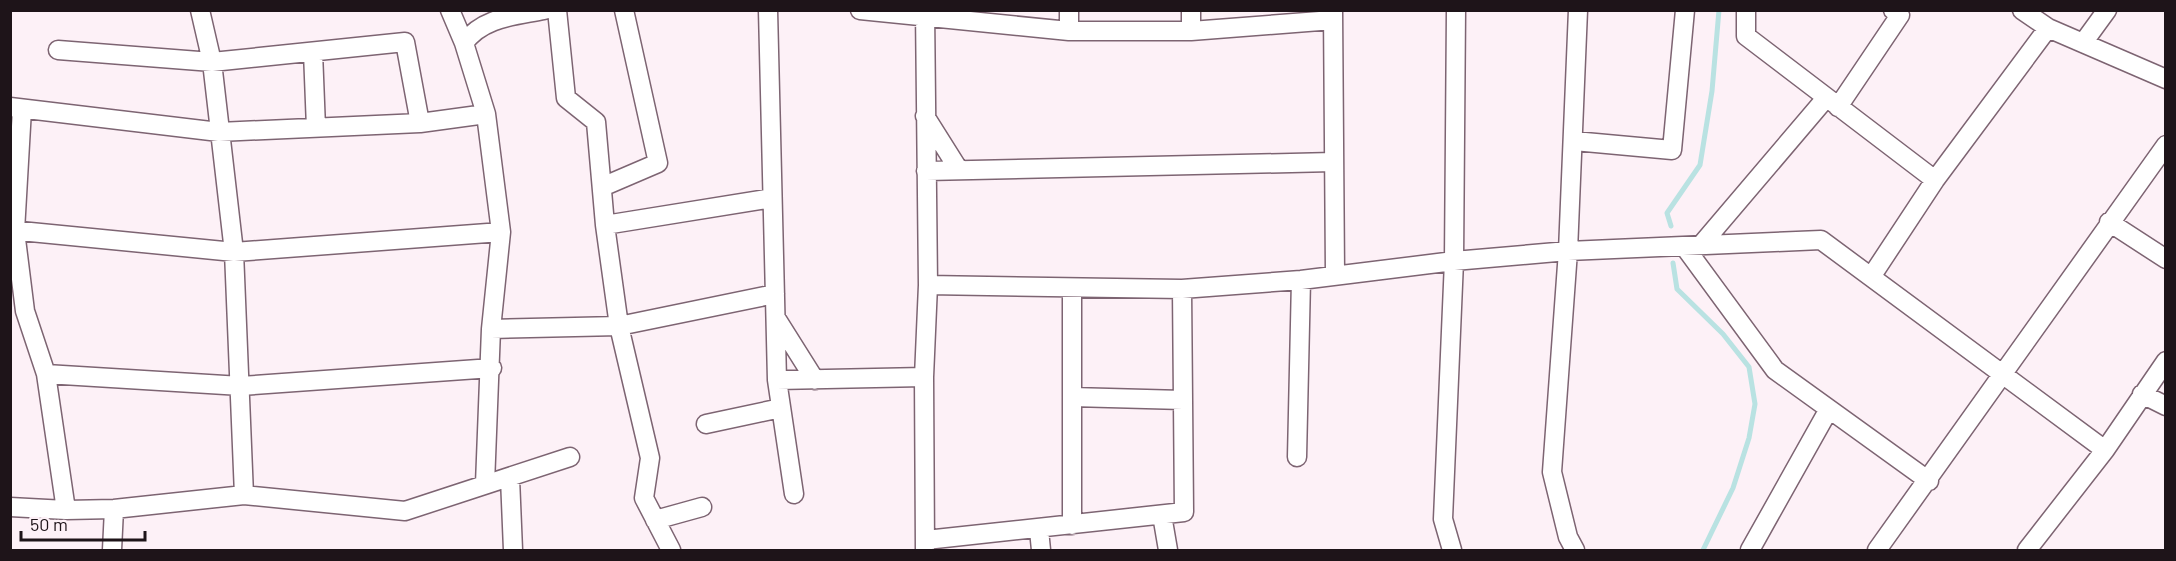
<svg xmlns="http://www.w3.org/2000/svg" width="2176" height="561" viewBox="0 0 2176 561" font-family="Barlow,sans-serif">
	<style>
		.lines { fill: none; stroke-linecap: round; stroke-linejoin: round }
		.stream { stroke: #b9e2e2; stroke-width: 5 }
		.street-casing { stroke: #7d6472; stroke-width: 21 }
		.street { stroke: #fff; stroke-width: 18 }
	</style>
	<rect width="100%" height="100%" fill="#fdf1f7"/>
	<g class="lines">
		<path class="stream" d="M1671 226 1667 213 1700 165 1712 91 1719 10
			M1673 263 1677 289 1723 334 1749 367 1755 404 1749 438 1733 488 1703 550"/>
		<g class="street-casing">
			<path id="street" d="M200 10 212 62 234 252 244 495
				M450 10 464 43 486 114 501 232 491 329 485 484
				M557 10 566 98 596 122 605 225 619 326 650 458 644 498 671 550
				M768 10 777 380 794 494
				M860 10 1069 31H1191L1333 20
				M1333 10 1335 274
				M1746 10V36L1935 180
				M2022 10 2048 28 2166 79
				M1069 31V10
				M1191 31V10
				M464 43C483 17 515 16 544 10
				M2083 43 2107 10
				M58 50 212 62 405 42 420 123
				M313 52 316 128
				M10 107 219 132 420 123 486 114
				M1838 107 1900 15 1893 10
				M22 109 15 231 25 311 46 374 66 510
				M925 116 959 170
				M1574 141 1672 150 1685 10
				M926 171 1333 162
				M602 187 658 163 624 10
				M2109 222 2166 259
				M605 225 772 198
				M10 230 234 252 501 232
				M1701 245 1826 98
				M1684 246 1775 370 1929 481
				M1871 277 1935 180 2048 28
				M928 285 1182 289 1301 280 1454 261 1568 251 1821 240 2105 450
				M776 318 815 380
				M491 329 619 326 775 294
				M46 374 241 386 492 368
				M777 380 924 377
				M2142 394 2166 406
				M1072 397 1183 400
				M706 424 781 408
				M1297 457 1301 280
				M510 478 513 550
				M10 507 66 510 114 509 244 495 405 511 570 457
				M1162 515 1168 550
				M655 520 702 507
				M1072 525V289
				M1039 530 1041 550
				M926 540 1184 512 1182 289
				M112 550 114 509
				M925 550 924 377 928 285 925 10
				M1452 550 1443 519 1454 261 1456 10
				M1575 550 1568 537 1552 472 1568 251 1578 10
				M1750 550 1829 409
				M1877 550 2166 145
				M2027 550 2105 450 2166 361"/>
		</g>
		<use href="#street" class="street"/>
	</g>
	<rect width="2176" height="561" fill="none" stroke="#1e1419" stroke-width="24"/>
	<path d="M21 531v9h124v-9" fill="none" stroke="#1e1419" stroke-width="3"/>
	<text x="30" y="531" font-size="18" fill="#1e1419" stroke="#fdf1f7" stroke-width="4.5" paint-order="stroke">50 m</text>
</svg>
